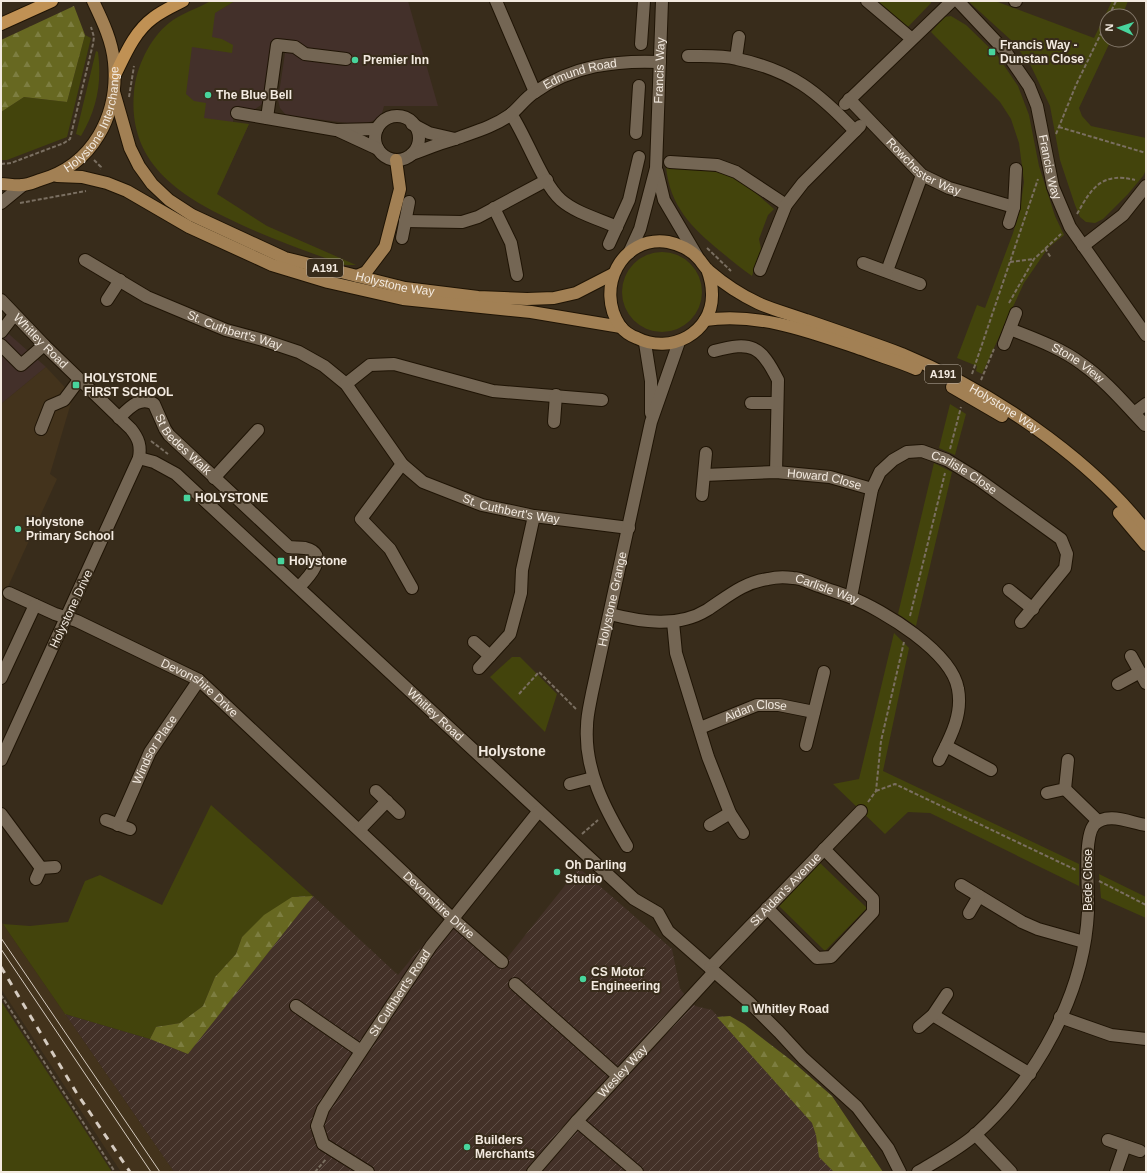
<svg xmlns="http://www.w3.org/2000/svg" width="1147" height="1173" viewBox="0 0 1147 1173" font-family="Arial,sans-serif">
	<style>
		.commercial { fill: #43302a }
		.industrial { fill: url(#industrial-furrows) }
		.built { fill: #43331c }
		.green { fill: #43440c }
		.forest { fill: url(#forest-firs) }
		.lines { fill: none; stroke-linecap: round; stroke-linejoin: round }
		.minor-casing { stroke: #1f1405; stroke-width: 14 }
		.major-casing { stroke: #1f1405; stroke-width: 14 }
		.highway-casing { stroke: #1f1405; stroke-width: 14 }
		.path { stroke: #7a6f61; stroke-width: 2; stroke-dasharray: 4 2; stroke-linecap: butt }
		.minor { stroke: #746654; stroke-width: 12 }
		.major { stroke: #a28054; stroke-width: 12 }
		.highway { stroke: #c09154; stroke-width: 12 }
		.tram { stroke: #d5cbc0; stroke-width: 1 }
		.rail { stroke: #d5cbc0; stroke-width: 3; stroke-dasharray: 7 7; stroke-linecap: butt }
		.poi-dot { fill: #48d49d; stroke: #382c1b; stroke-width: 1.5 }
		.labels { text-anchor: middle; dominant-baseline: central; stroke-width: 4; stroke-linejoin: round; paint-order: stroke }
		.shield { fill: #382c1b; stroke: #bbb1a5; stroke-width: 1 }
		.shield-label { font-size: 11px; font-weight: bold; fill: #f3eae0 }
		.poi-label { font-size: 12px; font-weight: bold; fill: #f3eae0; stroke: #382c1b; text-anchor: start }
		.street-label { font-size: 12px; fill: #f3eae0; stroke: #382c1b }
		.quarter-label { font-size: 14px; font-weight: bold; fill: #f3eae0; stroke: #382c1b }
	</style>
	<defs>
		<pattern id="industrial-furrows" width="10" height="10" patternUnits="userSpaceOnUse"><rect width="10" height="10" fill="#433128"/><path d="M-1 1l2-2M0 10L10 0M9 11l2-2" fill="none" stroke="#5f4f47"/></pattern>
		<pattern id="forest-firs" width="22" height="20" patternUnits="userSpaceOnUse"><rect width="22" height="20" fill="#676821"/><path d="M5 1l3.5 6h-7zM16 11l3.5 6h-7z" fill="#7d7e41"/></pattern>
	</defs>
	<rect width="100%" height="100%" fill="#382c1b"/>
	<path class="commercial" d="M235 1 284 2 285 1H408L438 106H384L382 113 375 120 362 125 286 115 280 108 278 100 285 53 272 51 265 99 261 105 252 111 235 109 233 122 249 124 222 182 164 42Z
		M1 327 46 367 1 404Z"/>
	<path class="industrial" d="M579 868 672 949 680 989 695 1006 712 1010 812 1123 867 1172H174L65 1014 150 1039 188 1054 313 896 398 975 451 911 507 958Z"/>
	<path class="built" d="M46 367 73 396 50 474 57 479 1 602V404Z
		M1 921 3 924 174 1172H121L1 989Z"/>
	<path class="green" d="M211 1H235L215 13 212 37 222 39 233 45 232 53 192 47 186 94 194 101 206 103 204 118 249 124 217 194 267 226 356 265H345C311 253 277 241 244 226 185 199 127 167 134 92 136 68 149 39 169 23 180 14 198 8 211 1Z
		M872 1H931V3L906 29Z
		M968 1H995L1094 38 1112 1H1128L1122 16H1107V40H1111L1079 108 1082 116 1091 126 1146 138V170L1143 176 1128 194 1103 219 1095 223 1086 222 1080 217 1075 205 1060 160 1050 106 1031 66 1012 41Z
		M951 16 966 25 997 55 1018 86 1029 115 1039 166 1055 216 1064 235 1048 248 1024 283 982 374 976 371 977 366 957 358 977 305 985 308 1013 233 1020 209 1024 182 1019 143 1011 119 1000 102 931 32 944 17Z
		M85 35 91 38 67 137 7 160H1V112L24 97 67 102Z
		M96 51 98 52C102 83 97 109 81 136L76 134Z
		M666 167 723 172 743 182 774 209 768 215 759 239 761 249 752 276C740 268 730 259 720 251 691 227 670 206 666 167Z
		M622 292a40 40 0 1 1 80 0a40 40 0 1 1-80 0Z
		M950 404 966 414 955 455 939 448Z
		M934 463 952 472 916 626 898 614Z
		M894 633 909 648 883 771 1079 864V886L930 813 908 812 885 834 833 784 859 779Z
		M512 657H520L557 694 545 732 490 677Z
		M211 805 313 896 292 897 242 937 236 954 215 977 203 1006 180 1023 156 1027 150 1039 65 1014 3 924 30 926 68 922 85 881 100 875 162 905Z
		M820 863 867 908 825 951 779 906Z
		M1099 874 1146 897V918L1101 898Z
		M1 1001 112 1172H1Z"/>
	<path class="forest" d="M74 6 85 35 67 102 24 97 1 112V40Z
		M313 896 188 1054 150 1039 156 1027 180 1023 203 1006 215 977 236 954 242 937 264 915 292 897Z
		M730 1016 744 1024 792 1061 832 1096 883 1172H834L819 1157 816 1135 812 1123 717 1017Z"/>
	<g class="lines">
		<g class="minor-casing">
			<g id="minor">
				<path d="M496 1 535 92"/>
				<path d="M867 1 912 39"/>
				<path id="s1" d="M958 1 1005 51 1029 86 1037 106 1053 187 1070 227 1146 335"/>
				<path d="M1015 1H1016"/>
				<path d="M641 44 644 1"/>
				<path d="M688 56C704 56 722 55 737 59 791 70 818 92 855 131"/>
				<path d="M736 58 739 37"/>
				<path id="s2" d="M849 99 922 175 949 188 1014 207"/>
				<path d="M845 104 952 1"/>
				<path d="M237 113 336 130 377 129"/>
				<path d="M511 114C527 138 542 183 561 200 576 213 599 219 617 227"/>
				<circle cx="397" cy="138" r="22"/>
				<path d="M267 118 277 45 295 47 305 54 346 59"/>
				<path d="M412 124 429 133 455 139"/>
				<path d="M339 131 378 149"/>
				<path d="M636 133 639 86"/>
				<path id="s3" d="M412 154C426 149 440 143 455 139 474 132 493 127 510 115 519 108 525 98 535 92 572 66 615 60 660 62"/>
				<path d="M670 162 717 165 736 172 786 205"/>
				<path d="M657 171 664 200 697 256"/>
				<path d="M1 203 23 185"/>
				<path d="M494 208 511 243 517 275"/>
				<path d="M405 221 462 222 478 217 547 180"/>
				<path d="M1009 223 1014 207 1016 169"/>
				<path d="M402 238 409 202"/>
				<path d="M609 244 629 200 639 157"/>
				<path d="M1083 246 1123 215 1146 186"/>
				<path id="s4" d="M629 253 640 229 656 168 662 1"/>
				<path id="s5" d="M85 260 147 297 226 330 263 340 299 352 324 366 346 384 402 464 423 482 482 505 534 516 629 528"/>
				<path d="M863 263 920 284"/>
				<path d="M760 270 786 205 803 183 860 126"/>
				<path d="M887 271 922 175"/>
				<path id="s6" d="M1 300 44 345 131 429C139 439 141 446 139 458L1 760"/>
				<path d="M107 300 120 280"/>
				<path id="s7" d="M1010 329C1035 339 1061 348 1082 364 1106 381 1125 404 1145 425"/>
				<path d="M1 332 14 315"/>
				<path d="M645 343 651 381V413"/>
				<path d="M1004 344 1016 313"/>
				<path d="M1 345 21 365 44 345"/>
				<path d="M714 351C752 341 760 345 778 380L776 472"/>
				<path d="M346 384 370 365 394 364 493 391 602 400"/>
				<path d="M751 403H777"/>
				<path d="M1134 413 1146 404"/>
				<path id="s8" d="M119 418C128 409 140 395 154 404L165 429 169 435 289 547C294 548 300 547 305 548 331 554 308 578 299 587"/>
				<path d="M554 422 556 395"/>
				<path d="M41 429 50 406 64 400 79 380"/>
				<path id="s9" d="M139 458 154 462 176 474 634 899 658 913 668 931 749 1002 779 1032 803 1058 857 1107 888 1148 900 1172"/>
				<path d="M402 464 361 519 390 549 412 588"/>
				<path id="s10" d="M704 475 776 472 830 477 872 489"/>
				<path d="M214 478 258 430"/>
				<path d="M702 495 706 453"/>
				<path d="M1009 590 1033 609"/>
				<path id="s11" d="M9 593 55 614 77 621 199 680 453 919 502 962"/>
				<path id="s12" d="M851 597 872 489 880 472 893 460 907 452 922 451 947 460 978 479 1061 539 1067 554 1065 568 1021 622"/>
				<path id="s13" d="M610 614C641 622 678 628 707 610 727 597 744 582 768 579 776 577 785 577 793 578 801 578 810 583 819 586 829 590 840 593 850 597 883 610 952 652 958 689 963 715 950 738 939 760"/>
				<path d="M673 622 676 653 708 757 730 813 743 833"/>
				<path d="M474 642 490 656"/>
				<path d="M1131 656 1146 683"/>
				<path d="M479 668 510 634 521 593 522 570 534 516"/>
				<path d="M1 678 35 605"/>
				<path d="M1118 684 1140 672"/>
				<path id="s14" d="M700 728 757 705H779L814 712"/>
				<path d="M806 745 824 672"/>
				<path d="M946 746 991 770"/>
				<path d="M570 784 593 778"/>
				<path d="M1065 789 1098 821"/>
				<path d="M376 791 399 813"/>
				<path d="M1047 793 1065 789 1068 760"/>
				<path d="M1 814 41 868"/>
				<path d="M106 820 130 829"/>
				<path id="s15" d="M118 825 150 752 199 680"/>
				<path d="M710 825 730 813"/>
				<path d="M360 829 387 801"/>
				<path id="s16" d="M627 846C605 809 584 770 587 726 587 715 590 704 592 693L651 422 679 342"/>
				<path d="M36 879 41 868 55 867"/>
				<path d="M961 885 1022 922 1038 929 1084 942"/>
				<path d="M767 908 817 958 831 957 873 912V899L824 849"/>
				<path d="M969 913 979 896"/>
				<path id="s17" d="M710 968 861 811"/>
				<path d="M515 984 618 1076"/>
				<path d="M296 1006 361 1051"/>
				<path d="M933 1015 1030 1074"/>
				<path d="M1060 1017 1111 1035 1146 1039"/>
				<path d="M919 1027 933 1015 947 994"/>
				<path d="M577 1121 637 1172"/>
				<path d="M975 1134 1011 1172"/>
				<path d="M1108 1140 1140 1151"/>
				<path id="s18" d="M368 1172 323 1144 317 1126 323 1109 431 946 538 812"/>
				<path id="s19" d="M533 1172 577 1121 714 972"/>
				<path d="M918 1172C938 1160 959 1149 976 1134 1037 1079 1084 994 1088 912 1089 892 1083 838 1094 825 1107 811 1131 823 1146 825"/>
				<path d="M1116 1172 1125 1146"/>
			</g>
		</g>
		<g class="major-casing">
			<g id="major">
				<path id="s20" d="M114 92 130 148 139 166 152 184 169 200 192 215 285 258 405 288 478 297 527 299 554 298 576 293 613 274"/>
				<path d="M57 176 82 177 107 183 127 191 189 227 272 265 328 282 403 299 531 312 621 327"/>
				<path id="s21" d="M1 184C8 184 15 186 22 185 28 185 34 182 40 180 93 165 119 115 114 62 112 40 102 20 93 1"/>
				<path id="s22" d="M707 269C710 277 712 285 712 294 713 333 670 355 637 338 631 336 624 331 620 326 595 289 621 235 668 242 679 244 691 250 698 258 702 262 704 267 709 271 723 283 741 295 758 303 773 310 790 314 806 320 838 331 870 342 902 354 989 390 1088 456 1146 531"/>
				<path d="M357 276 366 272 385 247 400 189 396 160"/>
				<path d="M705 320C759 312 811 332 861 349 879 356 898 361 916 369"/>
				<path d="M952 387 1002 416"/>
				<path d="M1119 513 1146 545"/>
			</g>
		</g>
		<g class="highway-casing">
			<path id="highway" d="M1 24 52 1
				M115 75C125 55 134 32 153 18 162 11 173 6 183 1"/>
		</g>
		<path class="path" d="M1109 16 1116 1
			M129 97 134 66
			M1059 127 1146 153
			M1056 134 1076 85 1107 21
			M94 160 101 167 100 169
			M1 164 11 163 64 143 70 139 93 44 94 37 91 27
			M20 203 86 191
			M1077 214C1092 187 1102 172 1135 180
			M707 248 731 271
			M1045 248 1051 258
			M1010 262 1034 259
			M1009 303 1034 259 1061 234
			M972 374 1038 179
			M981 380 994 349
			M151 441 168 454
			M950 449 961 407
			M910 616 945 473
			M519 694 539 672 577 710
			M876 791 895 784 1076 870
			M868 802 876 791 881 741 904 642
			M582 834 598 820
			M1099 881 1146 905
			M1 995 115 1172
			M315 1172 326 1159"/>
		<use href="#minor" class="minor"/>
		<use href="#major" class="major"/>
		<use href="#highway" class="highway"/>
		<path class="tram" d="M1 938 160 1172
			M1 949 151 1172"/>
		<path class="rail" d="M1 967 76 1092 130 1172"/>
	</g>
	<g class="poi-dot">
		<rect x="988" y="48" width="8" height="8" rx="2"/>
		<circle cx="355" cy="60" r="4"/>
		<circle cx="208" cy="95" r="4"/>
		<rect x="72" y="381" width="8" height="8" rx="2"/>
		<rect x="183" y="494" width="8" height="8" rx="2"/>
		<circle cx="18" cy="529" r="4"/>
		<rect x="277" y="557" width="8" height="8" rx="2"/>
		<circle cx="557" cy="872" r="4"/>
		<circle cx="583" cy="979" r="4"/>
		<rect x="741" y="1005" width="8" height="8" rx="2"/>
		<circle cx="467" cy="1147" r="4"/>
	</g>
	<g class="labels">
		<g class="shield">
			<rect x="307" y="259" width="36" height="18" rx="3"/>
			<rect x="925" y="365" width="36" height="18" rx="3"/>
		</g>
		<g class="shield-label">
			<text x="325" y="268">A191</text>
			<text x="943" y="374">A191</text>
		</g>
		<g class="poi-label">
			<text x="1000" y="45">Francis Way -<tspan x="1000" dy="14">Dunstan Close</tspan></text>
			<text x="363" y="60">Premier Inn</text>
			<text x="216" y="95">The Blue Bell</text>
			<text x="84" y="378">HOLYSTONE<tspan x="84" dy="14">FIRST SCHOOL</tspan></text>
			<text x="195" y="498">HOLYSTONE</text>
			<text x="26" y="522">Holystone<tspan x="26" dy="14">Primary School</tspan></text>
			<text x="289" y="561">Holystone</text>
			<text x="565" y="865">Oh Darling<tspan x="565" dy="14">Studio</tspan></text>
			<text x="591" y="972">CS Motor<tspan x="591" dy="14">Engineering</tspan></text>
			<text x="753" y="1009">Whitley Road</text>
			<text x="475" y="1140">Builders<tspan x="475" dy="14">Merchants</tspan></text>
		</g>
		<g class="street-label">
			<text stroke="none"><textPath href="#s4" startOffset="187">Francis Way</textPath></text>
			<text stroke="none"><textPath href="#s3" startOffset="189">Edmund Road</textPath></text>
			<text stroke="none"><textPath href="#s21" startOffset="127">Holystone Interchange</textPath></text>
			<text stroke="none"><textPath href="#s2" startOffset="102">Rowchester Way</textPath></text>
			<text stroke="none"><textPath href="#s1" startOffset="195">Francis Way</textPath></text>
			<text stroke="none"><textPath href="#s20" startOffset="367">Holystone Way</textPath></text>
			<text stroke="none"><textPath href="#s5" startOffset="166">St. Cuthbert's Way</textPath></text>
			<text stroke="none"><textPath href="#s6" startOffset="57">Whitley Road</textPath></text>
			<text stroke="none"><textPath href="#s7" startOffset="76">Stone View</textPath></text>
			<text stroke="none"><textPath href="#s22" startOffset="653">Holystone Way</textPath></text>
			<text stroke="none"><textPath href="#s8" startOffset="92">St Bedes Walk</textPath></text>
			<text stroke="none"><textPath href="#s12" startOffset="225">Carlisle Close</textPath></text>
			<text stroke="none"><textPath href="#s10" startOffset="121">Howard Close</textPath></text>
			<text stroke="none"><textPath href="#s5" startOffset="509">St. Cuthbert's Way</textPath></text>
			<text stroke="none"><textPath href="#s13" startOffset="230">Carlisle Way</textPath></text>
			<text stroke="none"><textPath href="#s16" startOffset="258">Holystone Grange</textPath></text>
			<text transform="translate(71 609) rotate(-65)">Holystone Drive</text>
			<text stroke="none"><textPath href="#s11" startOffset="214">Devonshire Drive</textPath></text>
			<text stroke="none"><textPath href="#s14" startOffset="59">Aidan Close</textPath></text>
			<text stroke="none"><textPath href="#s9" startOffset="394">Whitley Road</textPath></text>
			<text stroke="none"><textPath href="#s15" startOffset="84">Windsor Place</textPath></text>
			<text transform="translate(1088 880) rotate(-90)">Bede Close</text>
			<text stroke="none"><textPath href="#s17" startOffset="109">St Aidan's Avenue</textPath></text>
			<text stroke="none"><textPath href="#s11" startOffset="538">Devonshire Drive</textPath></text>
			<text stroke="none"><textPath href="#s18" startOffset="229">St Cuthbert's Road</textPath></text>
			<text stroke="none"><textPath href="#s19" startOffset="135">Wesley Way</textPath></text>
		</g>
		<g class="quarter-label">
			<text x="512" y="751">Holystone</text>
		</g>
	</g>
	<rect width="1147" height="1173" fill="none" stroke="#f3eae0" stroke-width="4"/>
	<g transform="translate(1119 28) rotate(273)"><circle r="19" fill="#382c1b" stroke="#83786a"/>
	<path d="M0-3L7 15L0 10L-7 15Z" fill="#48d49d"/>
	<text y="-6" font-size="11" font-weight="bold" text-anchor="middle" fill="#f3eae0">N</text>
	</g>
</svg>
